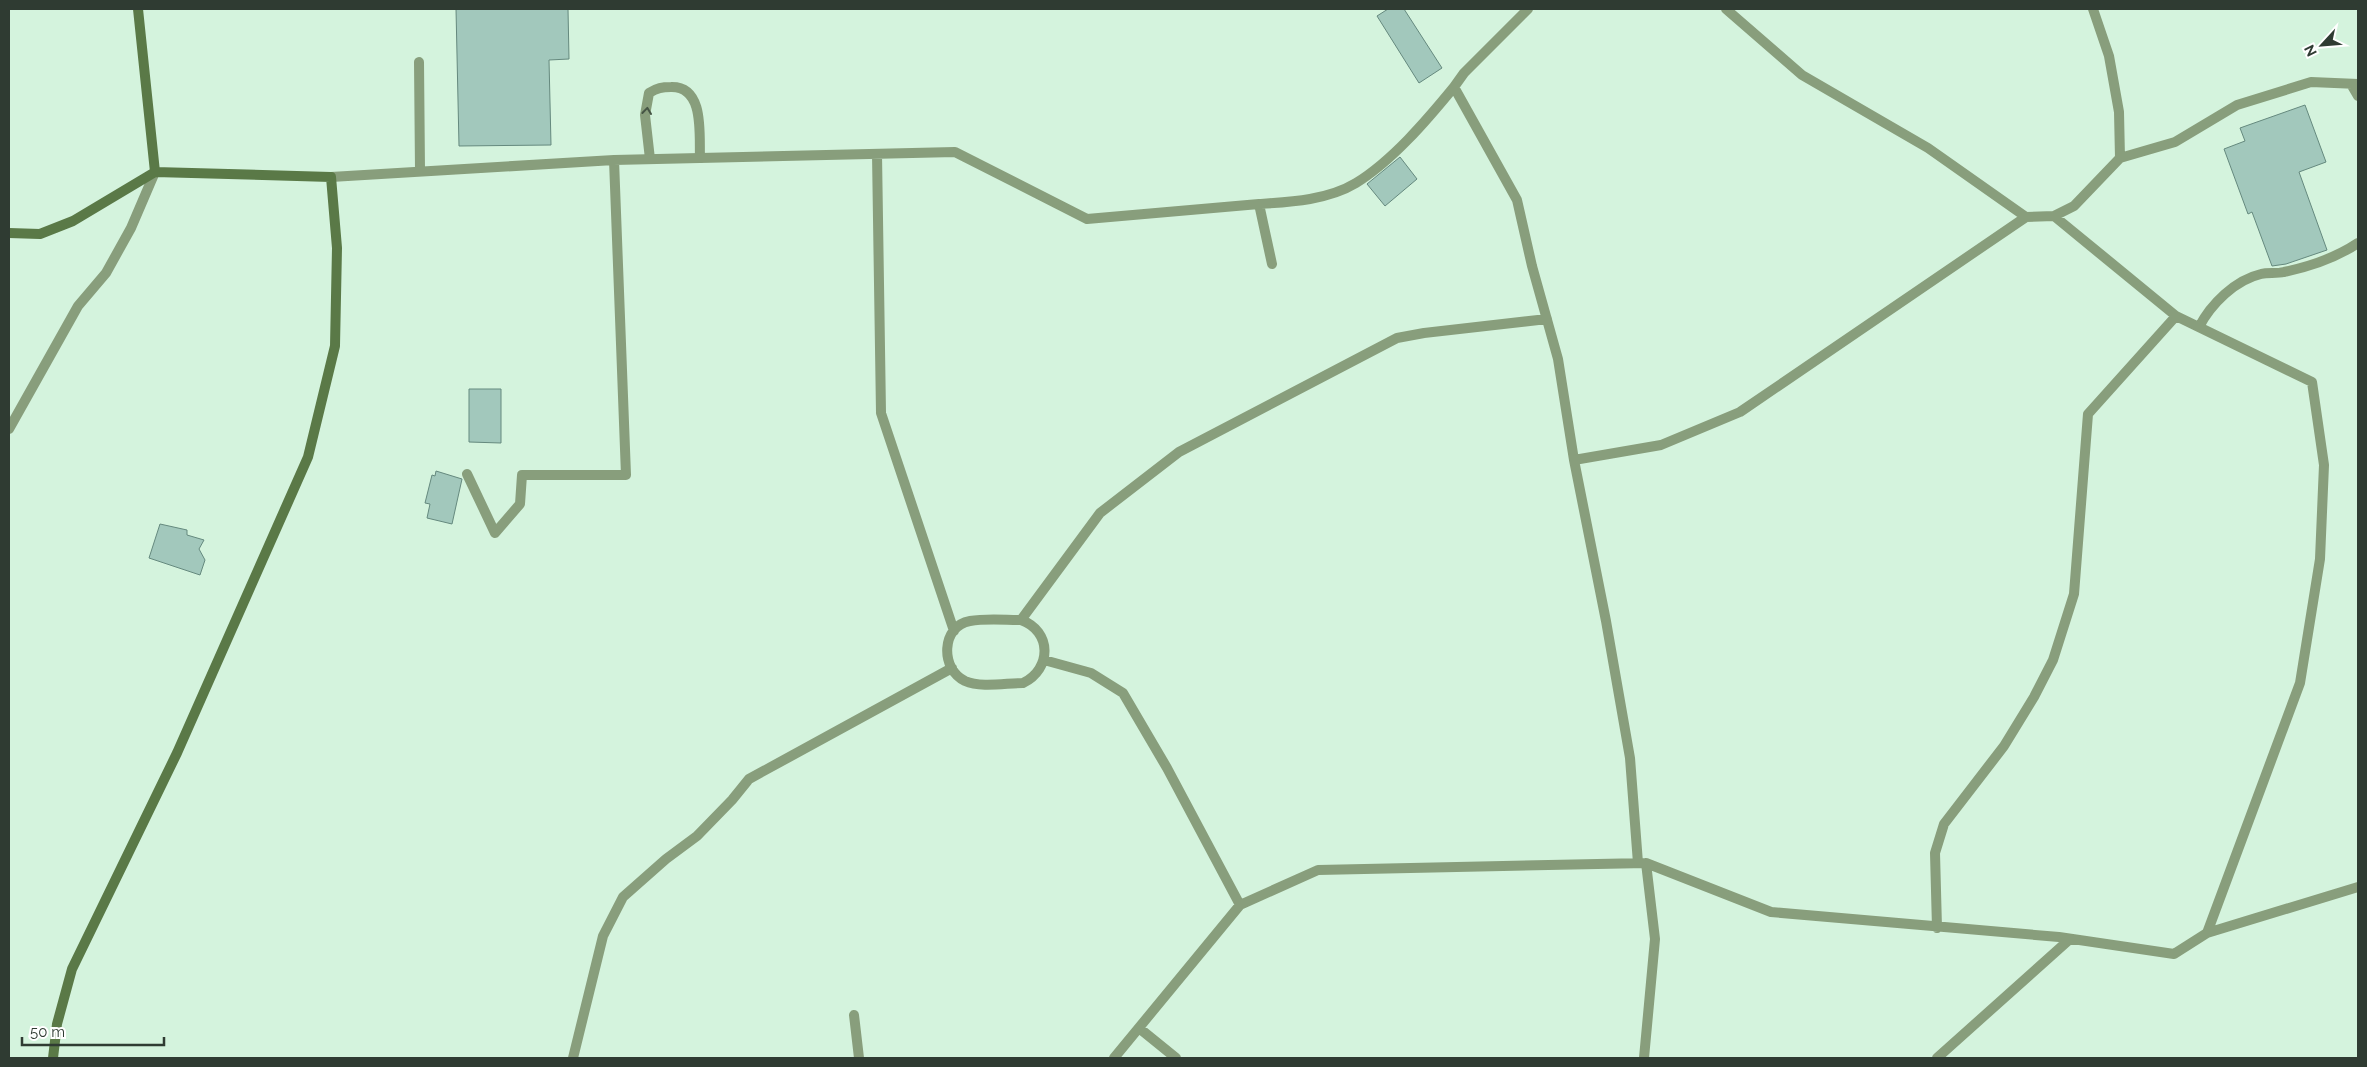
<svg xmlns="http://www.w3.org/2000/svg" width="2367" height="1067" viewBox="0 0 2367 1067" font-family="Raleway,sans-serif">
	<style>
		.building { fill: #a2c8bc; stroke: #65897e }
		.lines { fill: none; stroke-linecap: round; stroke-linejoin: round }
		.lane { stroke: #889e7c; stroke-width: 10 }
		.street { stroke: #889e7c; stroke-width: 10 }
		.secondary { stroke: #5a7947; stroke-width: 10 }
		.oneway { stroke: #455444 }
	</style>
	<rect width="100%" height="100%" fill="#d4f3dd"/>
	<path class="building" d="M456 9H568L569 59 549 60 551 145 459 146Z
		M1388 9H1404L1442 68 1419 83 1377 16Z
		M2305 105 2326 162 2299 172 2327 250 2286 264 2272 266 2252 212 2248 214 2224 149 2245 141 2240 128Z
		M1400 157 1417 179 1385 206 1367 184Z
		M469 389H501V443L469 442Z
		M436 471 462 479 452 524 427 518 430 504 425 503 432 475 435 476Z
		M160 524 187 530V535L204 540 199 549 205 560 200 575 149 558Z"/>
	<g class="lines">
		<path class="lane" d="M650 159 645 115 649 93C657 88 662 87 671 87 705 86 699 135 700 158"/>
		<path class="street" d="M1528 9 1464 73 1454 87 1517 200 1532 266 1558 359 1574 460 1606 621 1630 758 1638 863
			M1726 9 1802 75 1928 148 2026 217
			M419 62 420 170
			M2351 84 2358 96
			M877 154 881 413 954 631
			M2120 158 2175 142 2237 105 2311 82 2358 84
			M331 177 614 160 955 152 1087 219 1259 204 1272 264
			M1259 204C1291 202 1328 200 1356 183 1392 161 1427 120 1454 87
			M2054 216 2176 316
			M2199 327C2211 304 2235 280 2261 274 2268 272 2276 274 2284 272 2308 267 2337 257 2358 243
			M9 429 78 306 106 273 131 228 155 172
			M1574 460 1661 445 1740 412 2026 217 2054 216 2074 206 2120 158 2119 112 2109 56 2093 9
			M467 474 495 533 520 504 522 475H626L614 160
			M1021 620 1100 513 1179 452 1397 338 1424 333 1547 319
			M1021 620C1052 631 1052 669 1023 683 1006 683 981 688 965 681 940 669 941 626 970 621 986 618 1005 620 1021 620Z
			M1044 660 1091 673 1123 693 1167 768 1240 905
			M2207 933 2358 887
			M854 1015 859 1058
			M1139 1028 1176 1058
			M573 1058 603 936 623 897 666 859 697 836 732 800 749 779 952 668
			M1114 1058 1240 905 1318 870 1646 863 1771 912 2059 937 2174 954 2207 933 2300 683 2320 559 2324 465 2312 382 2176 316 2088 414 2074 594 2053 660 2034 697 2004 746 1944 824 1935 853 1937 928
			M1644 1058 1655 939 1646 863
			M1937 1058 2070 939"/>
		<path class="secondary" d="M138 9 155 172
			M9 233 40 234 73 221 155 172
			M53 1058 57 1024 72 969 177 753 308 457 335 346 337 248 331 177 155 172"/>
	</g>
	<defs><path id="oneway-chevron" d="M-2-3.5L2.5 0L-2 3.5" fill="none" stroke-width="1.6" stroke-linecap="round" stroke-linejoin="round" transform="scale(1.25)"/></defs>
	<use class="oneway" href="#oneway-chevron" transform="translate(647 111) rotate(-83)"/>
	<rect width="2367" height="1067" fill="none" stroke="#2f3b32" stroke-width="20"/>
	<g transform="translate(2322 45) rotate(244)" stroke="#ffffff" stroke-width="4" paint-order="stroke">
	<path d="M0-4L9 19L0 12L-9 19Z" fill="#2f3b32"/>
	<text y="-8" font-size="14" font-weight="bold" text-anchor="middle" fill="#2f3b32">N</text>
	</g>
	<path d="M22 1037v8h142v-8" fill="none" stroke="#2f3b32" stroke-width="2.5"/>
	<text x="30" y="1037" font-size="15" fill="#2f3b32" stroke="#ffffff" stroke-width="4" paint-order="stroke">50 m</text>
</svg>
